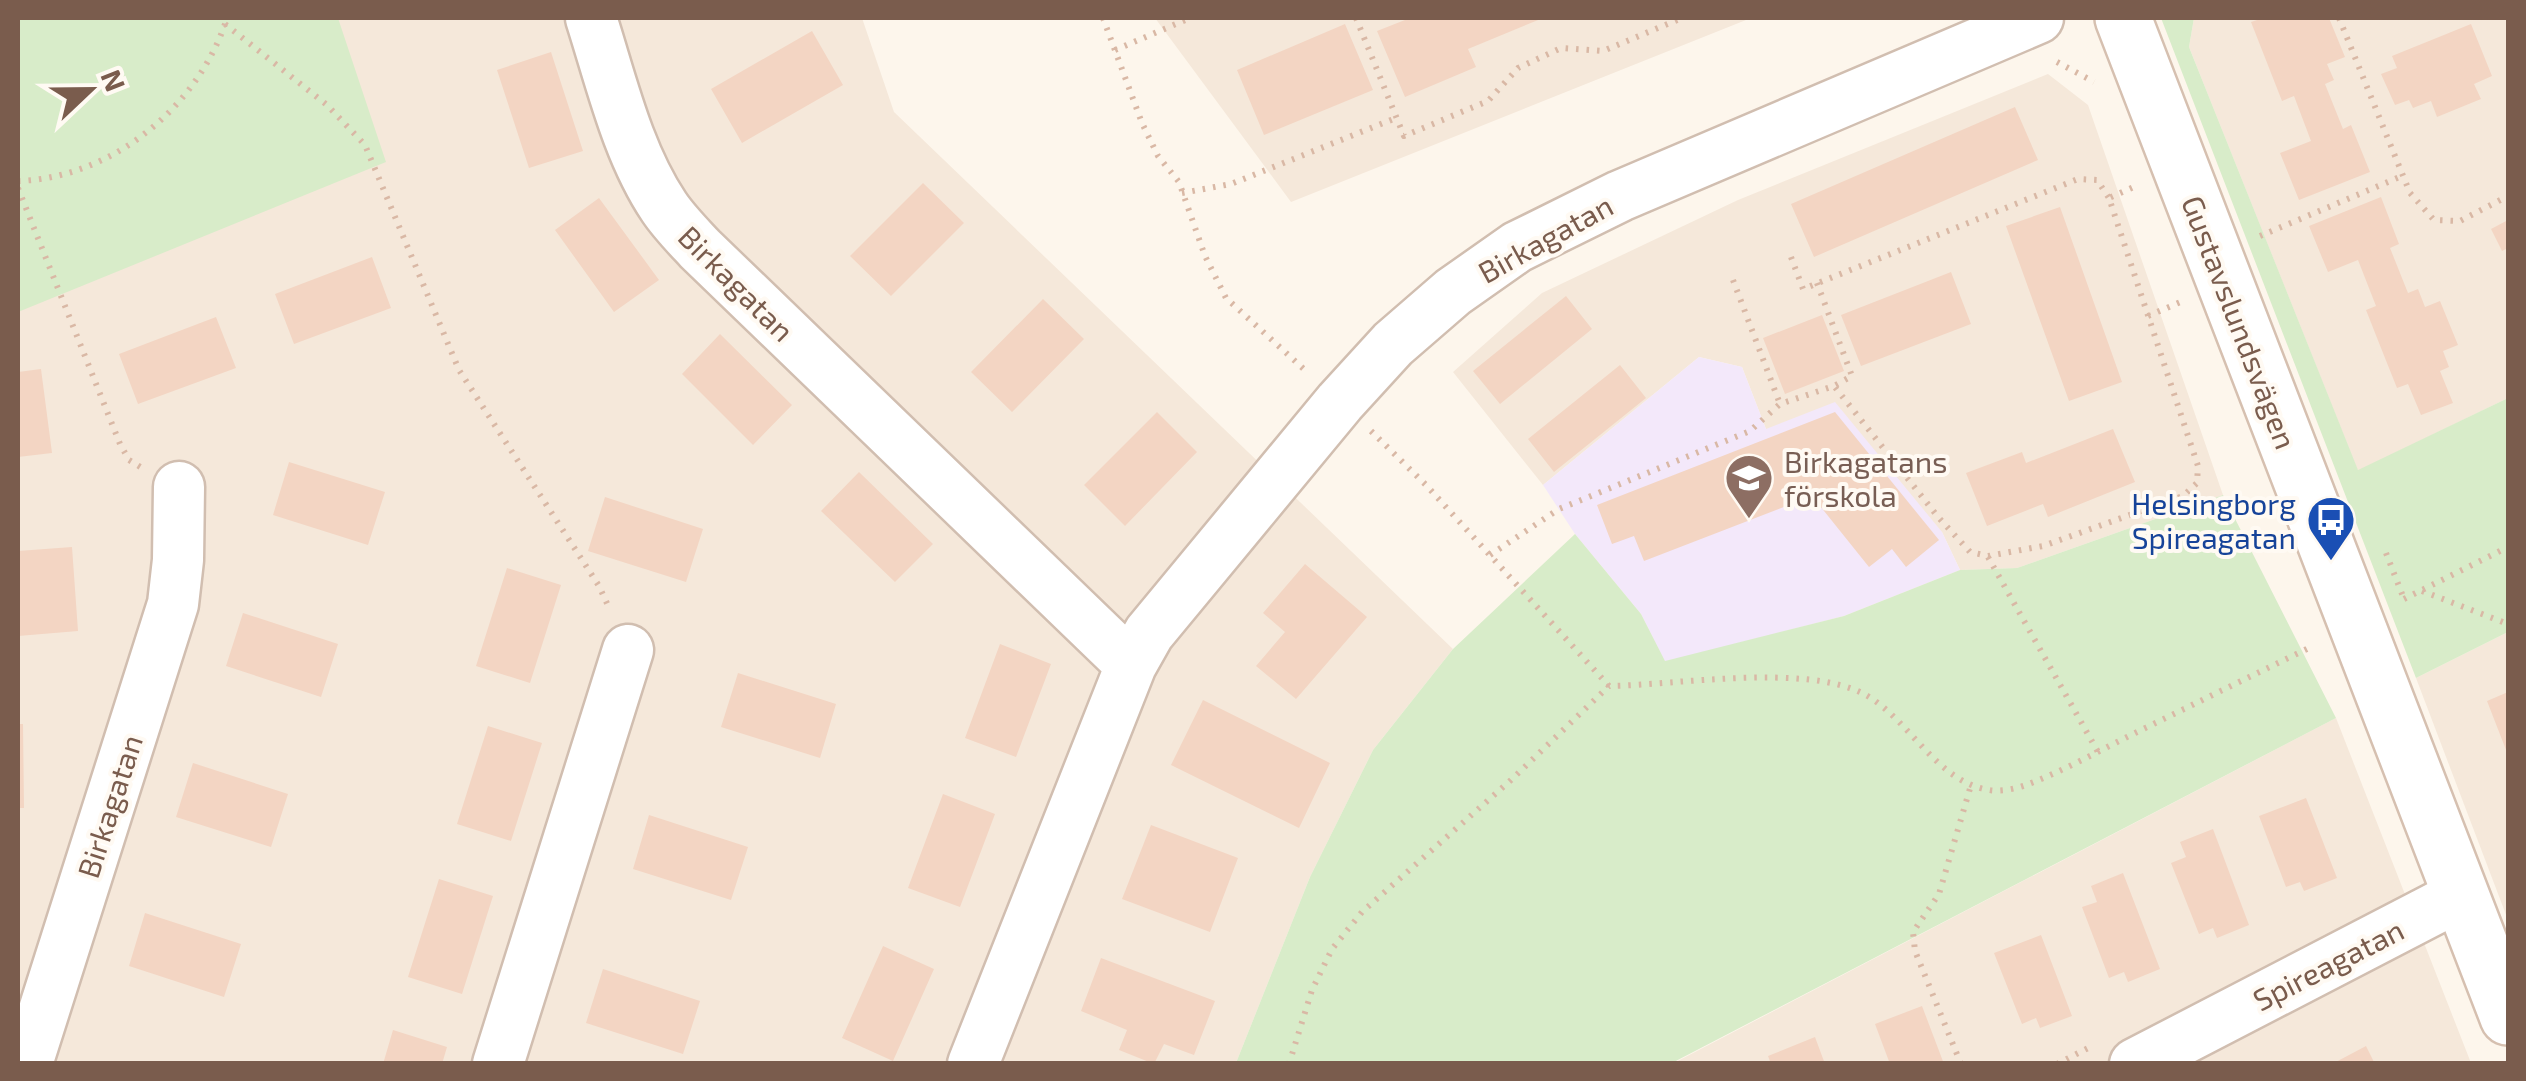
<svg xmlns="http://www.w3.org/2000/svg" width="2526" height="1081" viewBox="0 0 2526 1081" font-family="'Exo 2',sans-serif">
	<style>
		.residential { fill: #f5e8da }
		.education { fill: #f3e8fa }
		.green { fill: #d8ecc9 }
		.building { fill: #f3d5c3 }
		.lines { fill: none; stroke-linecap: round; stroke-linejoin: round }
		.street-casing { stroke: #d1beb0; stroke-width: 55 }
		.secondary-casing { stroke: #d6c0b0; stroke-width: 60 }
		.path { stroke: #d9b8a5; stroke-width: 6; stroke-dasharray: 2.5 8; stroke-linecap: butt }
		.street { stroke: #fff; stroke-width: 50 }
		.secondary { stroke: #fff; stroke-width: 55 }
		.labels { text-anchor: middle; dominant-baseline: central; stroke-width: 8; stroke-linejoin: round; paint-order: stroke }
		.street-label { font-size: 30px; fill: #7a5c4d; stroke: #fffaf3 }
		.education-label { font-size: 30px; fill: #785e54; stroke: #fffaf3; text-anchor: start }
		.transit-label { font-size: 30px; fill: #164399; stroke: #fffaf3; text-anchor: end }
	</style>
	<rect width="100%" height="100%" fill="#fdf6ec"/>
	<path class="residential" d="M18 18H862L894 112 1453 649 1373 750 1310 877 1236 1063H18Z
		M1155 18H1751L1291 202Z
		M2194 18H2508V398L2358 471 2189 47Z
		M2048 74 2088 105 2223 495 2017 568 1960 570 1942 532 1766 429 1742 367 1699 357 1543 485 1453 372 1542 293 1738 200Z
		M2508 632V920L2416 678Z
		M2336 718 2471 1063 1672 1064Z"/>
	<path class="education" d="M1699 357 1742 367 1766 429 1835 402 1942 532 1960 570 1844 616 1665 662 1641 614 1575 534 1543 485Z"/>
	<path class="green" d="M18 18H338L386 162 18 312Z
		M2161 18H2194L2189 47 2358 470 2508 398V632L2416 678Z
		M2223 495 2336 718 1672 1063H1236L1310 877 1373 750 1453 649 1575 534 1641 614 1665 661 1844 616 1960 570 2017 568Z"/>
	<path class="building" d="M1410 18H1543L1468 49 1476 67 1405 97 1377 31Z
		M2263 18H2309L2310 20 2329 18 2345 57 2327 64 2334 80 2325 84 2343 129 2351 125 2370 172 2299 200 2280 153 2311 141 2294 96 2282 101 2251 22Z
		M1345 24 1373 90 1264 135 1237 70Z
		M2471 24 2492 76 2474 84 2481 99 2437 117 2431 101 2413 108 2409 100 2395 105 2381 74 2397 68 2392 56Z
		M812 31 843 85 742 143 711 89Z
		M551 52 583 151 529 168 497 70Z
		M2015 107 2038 160 1814 257 1791 204Z
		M923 183 964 223 891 296 850 256Z
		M2381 197 2399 244 2390 248 2408 293 2418 289 2425 307 2440 301 2458 345 2443 351 2449 367 2440 371 2453 403 2421 415 2408 384 2397 388 2381 348 2366 310 2376 306 2358 260 2328 272 2309 226Z
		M599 198 659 280 614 312 555 230Z
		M2060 207 2122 382 2069 401 2006 226Z
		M2508 220V248L2502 251 2491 229Z
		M372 257 391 308 294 344 275 294Z
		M1951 272 1971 324 1861 366 1841 315Z
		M1566 296 1592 329 1500 404 1473 371Z
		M1043 299 1084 339 1012 412 971 372Z
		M1822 315 1844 371 1785 394 1763 338Z
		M216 317 236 368 138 404 119 354Z
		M720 334 792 405 753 445 682 374Z
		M1620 365 1646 398 1554 472 1528 439Z
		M41 369 52 453 18 457V372Z
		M1157 412 1197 452 1125 526 1084 485Z
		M1835 412 1939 540 1906 567 1892 549 1869 567 1812 496 1644 561 1634 536 1612 544 1597 505Z
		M2113 429 2135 482 2048 517 2043 504 1987 526 1966 473 2022 452 2026 463Z
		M289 462 385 492 368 545 273 515Z
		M859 472 933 544 895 582 821 511Z
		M605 497 703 529 686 582 588 551Z
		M72 547 78 631 18 636V551Z
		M1305 564 1367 617 1296 699 1256 666 1285 632 1263 613Z
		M507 568 561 585 530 683 476 666Z
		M243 613 338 644 321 697 226 666Z
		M1000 644 1051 664 1016 757 965 738Z
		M738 673 836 704 820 758 721 727Z
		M2508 692V755L2487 701Z
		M1203 700 1330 763 1299 828 1171 765Z
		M18 724H23L24 808H18Z
		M488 726 542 743 511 841 457 824Z
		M193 763 288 794 271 847 176 817Z
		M943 794 995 814 960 907 908 888Z
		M2306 798 2337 878 2304 891 2300 882 2286 887 2259 816Z
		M649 815 748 847 731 900 633 869Z
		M1151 825 1238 858 1210 932 1122 899Z
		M2213 829 2249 925 2217 938 2213 928 2199 934 2171 863 2186 857 2180 842Z
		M2123 873 2160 969 2128 982 2124 972 2109 978 2082 907 2097 902 2091 886Z
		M439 879 493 896 462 994 408 977Z
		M145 913 241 944 224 997 129 966Z
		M2041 935 2072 1016 2040 1028 2036 1018 2022 1024 1994 953Z
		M883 946 934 969 893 1061 842 1038Z
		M1101 958 1215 1001 1194 1055 1164 1044 1154 1064 1119 1050 1127 1030 1081 1011Z
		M603 969 700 1001 683 1054 586 1023Z
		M1922 1006 1944 1064H1890L1875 1024Z
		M393 1030 447 1047 442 1064H383Z
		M1815 1037 1825 1064H1771L1768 1056Z
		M2366 1046 2375 1064H2332Z"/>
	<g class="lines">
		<g class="street-casing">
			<path id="street" d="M591 18C611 80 627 152 664 207 674 222 688 236 700 249L1131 665
				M27 1064 173 604 178 560 179 487
				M498 1064 628 650
				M973 1064 1131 665 1149 633 1340 402 1393 344 1453 292 1517 247 1620 196 2038 18
				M2135 1064 2461 895"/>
		</g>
		<g class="secondary-casing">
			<path id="secondary" d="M2123 18 2508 1017"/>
		</g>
		<path class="path" d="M1103 18 1142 123 1158 156 1179 182 1205 256 1226 298 1307 372
			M1356 18 1404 136 1488 101 1518 68 1561 48 1603 51 1682 18
			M2339 18 2410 193 2434 220 2460 221 2508 196
			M225 24 327 105 365 145 459 370 599 586 610 610
			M1115 50 1190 18
			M2057 62 2094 82
			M18 181C113 178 199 106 227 18
			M18 188 120 444 129 460 142 468
			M1182 193 1231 184 1396 118
			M2260 236 2402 176
			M1791 257 1803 289 2078 179 2097 180 2109 198
			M1733 280 1780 404
			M1817 283 1852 376 1834 386
			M2148 316 2183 301
			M1371 431 1426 485 1609 686
			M2386 553 2404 599
			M1490 555 1559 509 1750 431 1780 404 1834 386 1939 518 1970 552 1988 556 2043 546 2183 496 2197 483 2198 466 2109 198 2138 185
			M1988 557 2098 752
			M2422 591 2508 624
			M2404 599 2508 547
			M1289 1064 1312 990 1332 949 1362 912 1511 780 1609 686C1677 685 1805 663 1864 694 1909 718 1936 782 1989 790 2000 792 2015 789 2026 785 2061 772 2095 753 2129 736 2190 706 2251 676 2313 646
			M1961 1064 1915 951 1913 932 1939 894 1971 785
			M2057 1064 2094 1045"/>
		<use href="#street" class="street"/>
		<use href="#secondary" class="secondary"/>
	</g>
	<defs>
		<g id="school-pin" transform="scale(2.5)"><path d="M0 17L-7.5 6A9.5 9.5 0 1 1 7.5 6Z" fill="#8d6e63" stroke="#fffaf3"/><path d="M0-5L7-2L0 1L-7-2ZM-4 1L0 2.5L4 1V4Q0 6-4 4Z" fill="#fff"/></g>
		<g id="bus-pin" transform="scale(2.5)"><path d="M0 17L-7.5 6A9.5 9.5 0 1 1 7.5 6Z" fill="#1a4fb4" stroke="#fffaf3"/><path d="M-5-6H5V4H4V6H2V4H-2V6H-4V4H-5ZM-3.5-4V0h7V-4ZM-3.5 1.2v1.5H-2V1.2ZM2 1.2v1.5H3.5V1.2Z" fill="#fff"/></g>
	</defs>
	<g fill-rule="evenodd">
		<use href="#school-pin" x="1749" y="478"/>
		<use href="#bus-pin" x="2331" y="520"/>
	</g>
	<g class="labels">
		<g class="street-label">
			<text transform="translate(1545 238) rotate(-29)">Birkagatan</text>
			<text transform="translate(737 283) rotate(45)">Birkagatan</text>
			<text transform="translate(2240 322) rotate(69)">Gustavslundsvägen</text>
			<text transform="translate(109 806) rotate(-72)">Birkagatan</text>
			<text transform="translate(2328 964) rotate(-27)">Spireagatan</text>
		</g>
		<g class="education-label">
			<text x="1784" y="461">Birkagatans<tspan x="1784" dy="34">förskola</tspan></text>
		</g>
		<g class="transit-label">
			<text x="2296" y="503">Helsingborg<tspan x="2296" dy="34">Spireagatan</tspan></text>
		</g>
	</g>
	<rect width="2526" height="1081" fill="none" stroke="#7a5c4d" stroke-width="40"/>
	<g transform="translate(90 90) rotate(68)" stroke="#fffaf3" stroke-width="8" paint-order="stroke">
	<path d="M0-8L18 38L0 25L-18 38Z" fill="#7a5c4d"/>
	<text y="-15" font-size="28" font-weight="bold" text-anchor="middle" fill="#7a5c4d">N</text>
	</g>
</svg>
